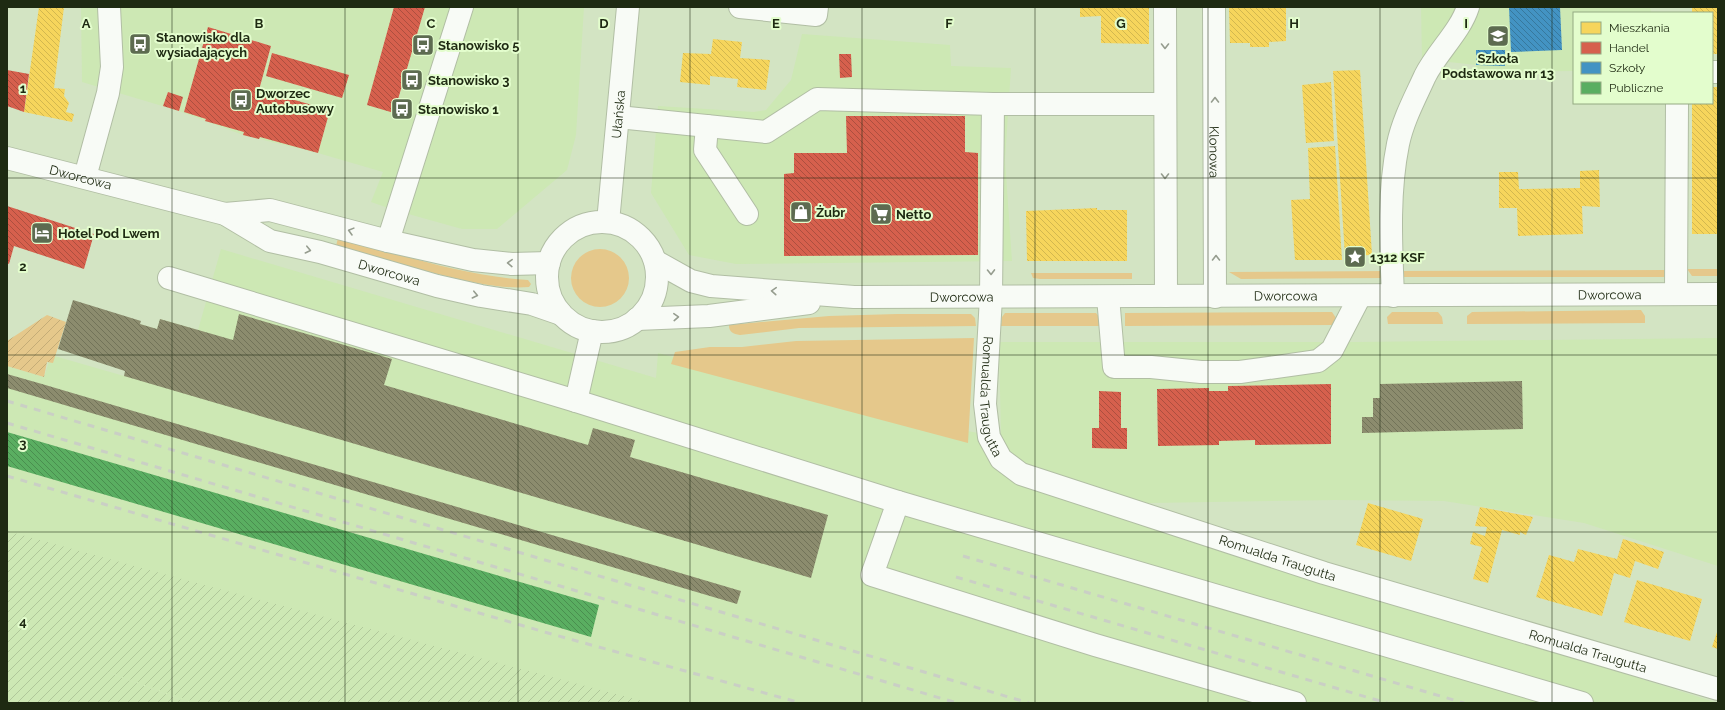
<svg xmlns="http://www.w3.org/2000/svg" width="1725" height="710" viewBox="0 0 1725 710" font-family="Raleway,sans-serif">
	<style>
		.built { fill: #cde8b4 }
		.industrial { fill: url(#industrial-furrows) }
		.grass { fill: #e5c88b }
		.garden { fill: url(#garden-furrows) }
		.homes { fill: url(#homes-back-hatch) }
		.shops { fill: url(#shops-back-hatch) }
		.schools { fill: url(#schools-back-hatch) }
		.public { fill: url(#public-back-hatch) }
		.industry { fill: url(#industry-back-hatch) }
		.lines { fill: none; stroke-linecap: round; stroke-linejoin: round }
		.minor-casing { stroke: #b1bea4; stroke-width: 24 }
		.minor { stroke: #f8fbf6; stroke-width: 22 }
		.rail { stroke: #cacfc5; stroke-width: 3; stroke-dasharray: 7 7; stroke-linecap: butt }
		.oneway { stroke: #969d8f }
		.grid { fill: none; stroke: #1e2a12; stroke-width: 1; stroke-opacity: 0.55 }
		.labels { text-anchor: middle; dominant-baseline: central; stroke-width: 4; stroke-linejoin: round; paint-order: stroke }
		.poi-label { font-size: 13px; font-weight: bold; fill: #1e2a12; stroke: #e3fdcd; text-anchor: start }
		.street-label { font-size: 13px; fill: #1e2a12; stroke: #e3fdcd }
		.grid-label { font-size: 13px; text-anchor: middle; font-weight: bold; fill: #1e2a12; stroke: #e3fdcd; stroke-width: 4; stroke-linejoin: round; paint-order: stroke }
	</style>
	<defs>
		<pattern id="industrial-furrows" width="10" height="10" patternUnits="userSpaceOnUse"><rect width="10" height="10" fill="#cde8b4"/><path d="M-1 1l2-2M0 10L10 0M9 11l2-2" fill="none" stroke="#b0c79a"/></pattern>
		<pattern id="garden-furrows" width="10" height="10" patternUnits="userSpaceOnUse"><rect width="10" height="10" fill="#e5c88b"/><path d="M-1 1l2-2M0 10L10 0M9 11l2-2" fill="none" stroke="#c4ac77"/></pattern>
		<pattern id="homes-back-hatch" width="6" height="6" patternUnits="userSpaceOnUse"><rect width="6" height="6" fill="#f6d55c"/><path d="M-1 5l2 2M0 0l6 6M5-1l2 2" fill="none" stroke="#d2b74f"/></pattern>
		<pattern id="shops-back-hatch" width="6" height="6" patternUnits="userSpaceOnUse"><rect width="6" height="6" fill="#d6604d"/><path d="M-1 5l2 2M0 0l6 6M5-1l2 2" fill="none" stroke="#ad4f3f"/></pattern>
		<pattern id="schools-back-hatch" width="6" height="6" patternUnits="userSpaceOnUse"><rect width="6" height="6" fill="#4393c3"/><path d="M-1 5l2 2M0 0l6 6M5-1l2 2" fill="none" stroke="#37789d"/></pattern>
		<pattern id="public-back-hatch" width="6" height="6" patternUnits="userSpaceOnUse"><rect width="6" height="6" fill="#5aae61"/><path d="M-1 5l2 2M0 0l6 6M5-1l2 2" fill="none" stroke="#4a8e4f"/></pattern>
		<pattern id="industry-back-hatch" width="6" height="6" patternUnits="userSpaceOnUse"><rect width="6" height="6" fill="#8c8c6e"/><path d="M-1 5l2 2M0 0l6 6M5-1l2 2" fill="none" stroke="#727359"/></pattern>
	</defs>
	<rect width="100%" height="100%" fill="#d3e4c3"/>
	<path class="built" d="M81 7H584L576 135 567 170 497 229H462L394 210 371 202 383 172 318 153 243 135 179 111 82 82Z
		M1421 7H1650L1651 13H1574V71L1476 72V65L1422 59Z
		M802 34 950 45 951 66 1011 68 1005 160 1012 261 736 264 689 255 651 193 658 106 754 112 766 110 791 80Z
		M221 249 656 378 658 353 950 428 1001 437 999 342H1356L1718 338V566L1584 523 1444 501 1336 500 1150 503 1089 506 1718 703H189L67 657 7 647V366L44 377 51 355 124 376 140 324 157 329 160 319 198 330Z"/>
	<path class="industrial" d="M7 531 204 585 650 703H197L94 667 189 703H7Z"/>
	<path class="grass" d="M338 238C400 254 463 276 528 280L531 284 529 287C502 289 476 283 450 277 412 268 374 257 336 246Z
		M571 278a29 29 0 1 1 58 0a29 29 0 1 1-58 0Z
		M1687 269H1718V276H1692Z
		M1669 270 1664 277H1402L1400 271Z
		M1388 271 1384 278 1241 279 1229 272Z
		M1031 273H1132V279H1040L1033 278Z
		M1641 310 1645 316V323L1467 324V316L1472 312Z
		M1332 312 1336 318V325L1125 326V313Z
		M1392 312H1438L1442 317 1443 324H1388L1387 317Z
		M1005 313H1096L1100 318V326H1001L1002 317Z
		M897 314H971L975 318 976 326 799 328 740 335C733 334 729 332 729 325L829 316Z
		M974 338 968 443 671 364 675 352 710 347H742L796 341Z"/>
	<path class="garden" d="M47 315 66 322 53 363 47 362 44 377 7 366V341Z"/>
	<path class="homes" d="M39 7H64L54 88 65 89 64 96 69 103 66 112 74 114 72 122 24 112Z
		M1080 7H1149V44L1101 43V16L1080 17Z
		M1229 7H1286V41L1269 42V47H1250V43H1230Z
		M1718 7V54H1712V13H1692V8Z
		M713 39 742 42 740 58 770 60 766 90 737 87 738 79 710 76V85L680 82 683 53 711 54Z
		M1360 70 1372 255 1345 256 1333 71Z
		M1331 82 1334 141 1306 143 1302 85Z
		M1712 87H1718V234H1692V103H1712Z
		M1335 146 1342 260H1295L1291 200 1310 199 1308 148Z
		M1599 170 1600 207 1582 206 1583 234 1518 236 1517 208H1499V172H1518L1519 189 1580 188V171Z
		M1097 208V210H1127V261H1027L1026 211Z
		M1368 503 1423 519 1411 561 1356 545Z
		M1480 507 1533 517 1526 535 1520 532V535L1502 530 1488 583 1473 579 1482 547 1470 544 1473 532 1485 536 1487 527 1475 526Z
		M1623 539 1664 552 1658 569 1635 561 1630 578 1614 573 1602 616 1536 597 1549 555 1574 562 1578 549 1617 559Z
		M1637 580 1702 599 1690 641 1624 622Z
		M1718 629V649L1712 647Z"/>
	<path class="shops" d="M394 7H425L394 113 367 105Z
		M208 27 271 46 259 90 330 110 318 153 260 137 259 139 243 135 244 132 205 121 206 119 184 112Z
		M272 53 349 75 342 98 266 76Z
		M839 54H851L852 77 840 78Z
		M7 70 29 74 24 112 7 106Z
		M168 92 183 97 179 111 163 106Z
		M846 116H965V152L978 153V255L784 256V174L794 173V153H847Z
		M7 206 94 234 84 269 14 246 9 264 7 263Z
		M1331 384V444L1255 445V440L1219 441V445L1158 446 1157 389 1209 388V391H1228V386Z
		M1099 391 1121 392V428H1127V449L1092 448V428H1099Z"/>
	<path class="schools" d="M1509 7H1560L1562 50 1511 52Z
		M1476 50H1505V66L1476 65Z"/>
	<path class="public" d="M7 432 599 605 591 637 7 466Z"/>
	<path class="industry" d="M73 300 141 321 140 324 157 329 160 319 233 340 239 314 392 359 384 385 588 445 593 428 635 440 630 457 828 515 811 578 124 376 125 371 58 349Z
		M7 374 42 384 741 591 737 604 7 388Z
		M1522 381 1523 429 1362 433V417H1373V398H1380V384Z"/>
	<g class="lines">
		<g class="minor-casing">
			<g id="minor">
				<path d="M740 7 816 15 817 7"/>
				<path d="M1165 7 1166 296"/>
				<path id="s1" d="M1214 7 1215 297"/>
				<path d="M1712 72H1718"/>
				<path d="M993 104H1165"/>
				<path id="s2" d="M618 117 766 132 817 99 993 104 991 297 985 404 989 437 1001 459 1021 474 1324 573 1718 689"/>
				<path d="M707 126 705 150 747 214"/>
				<path id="s3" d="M7 158 225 214 270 241 320 252 437 286 481 296 532 304 561 314"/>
				<path d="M85 177 108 93 112 67 109 7"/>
				<path d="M225 214 270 210 388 241 473 260 512 264 549 263"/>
				<path id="s4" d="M608 222 628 7"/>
				<circle cx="602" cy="277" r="55"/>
				<path d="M388 241 462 7"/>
				<path id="s5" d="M655 261 691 281 711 286 854 297 1718 294"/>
				<path d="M169 278 576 401 898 502 1582 703"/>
				<path d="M1676 294 1677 103"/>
				<path d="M1393 296C1391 246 1388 193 1398 144 1403 120 1415 98 1425 76 1437 52 1460 32 1468 7"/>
				<path d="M1108 297 1114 367H1151L1201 372H1240L1318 361 1332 350 1360 296"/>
				<path d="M637 319 709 316 809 303"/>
				<path d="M576 401 592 331"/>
				<path d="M898 502 872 575 1095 645 1295 703"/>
			</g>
		</g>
		<use href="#minor" class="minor"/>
		<path class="rail" d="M7 401 1029 703
			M7 423 957 703
			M7 476 548 633 801 703
			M963 556 1464 703
			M956 577 1387 703"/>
	</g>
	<defs><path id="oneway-chevron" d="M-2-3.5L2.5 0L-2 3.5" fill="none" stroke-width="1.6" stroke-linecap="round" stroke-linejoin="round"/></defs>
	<g class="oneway">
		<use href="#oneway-chevron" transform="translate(1165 46) rotate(90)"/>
		<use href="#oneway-chevron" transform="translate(1215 100) rotate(-90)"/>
		<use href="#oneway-chevron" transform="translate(1165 176) rotate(90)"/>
		<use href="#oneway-chevron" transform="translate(351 231) rotate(-165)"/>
		<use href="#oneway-chevron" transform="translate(308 250) rotate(13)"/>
		<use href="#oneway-chevron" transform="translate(1216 258) rotate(-90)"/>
		<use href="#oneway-chevron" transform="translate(510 263) rotate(-178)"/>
		<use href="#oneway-chevron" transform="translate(991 272) rotate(89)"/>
		<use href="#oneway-chevron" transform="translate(774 291) rotate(-176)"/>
		<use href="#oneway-chevron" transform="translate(475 295) rotate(13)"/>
		<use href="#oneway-chevron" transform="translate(676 317) rotate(-3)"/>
	</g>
	<path class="grid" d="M172 7V703M345 7V703M518 7V703M690 7V703M862 7V703M1035 7V703M1208 7V703M1380 7V703M1552 7V703M7 178H1718M7 355H1718M7 532H1718"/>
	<defs>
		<g id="school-square" transform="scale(1.15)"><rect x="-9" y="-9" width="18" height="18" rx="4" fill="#5d6b50" stroke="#e3fdcd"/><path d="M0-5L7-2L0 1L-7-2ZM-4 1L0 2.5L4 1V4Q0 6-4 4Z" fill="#fff"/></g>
		<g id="bus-square" transform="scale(1.15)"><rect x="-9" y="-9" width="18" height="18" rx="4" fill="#5d6b50" stroke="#e3fdcd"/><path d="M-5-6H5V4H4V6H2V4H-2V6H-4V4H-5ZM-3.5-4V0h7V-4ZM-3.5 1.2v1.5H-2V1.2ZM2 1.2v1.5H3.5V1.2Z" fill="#fff"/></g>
		<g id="shop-square" transform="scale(1.15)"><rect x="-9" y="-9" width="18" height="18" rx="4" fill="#5d6b50" stroke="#e3fdcd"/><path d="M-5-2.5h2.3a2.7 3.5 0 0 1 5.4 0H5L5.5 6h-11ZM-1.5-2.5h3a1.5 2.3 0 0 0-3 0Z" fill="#fff"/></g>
		<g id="supermarket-square" transform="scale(1.15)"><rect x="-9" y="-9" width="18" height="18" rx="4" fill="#5d6b50" stroke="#e3fdcd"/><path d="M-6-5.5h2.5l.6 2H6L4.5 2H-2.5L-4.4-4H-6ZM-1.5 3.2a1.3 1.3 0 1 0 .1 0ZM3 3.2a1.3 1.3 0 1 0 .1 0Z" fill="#fff"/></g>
		<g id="hotel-square" transform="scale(1.15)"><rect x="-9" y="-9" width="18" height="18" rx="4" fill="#5d6b50" stroke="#e3fdcd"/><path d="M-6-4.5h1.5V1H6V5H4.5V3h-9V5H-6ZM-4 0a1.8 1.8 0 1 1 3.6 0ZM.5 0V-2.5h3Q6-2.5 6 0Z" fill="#fff"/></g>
		<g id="sight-square" transform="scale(1.15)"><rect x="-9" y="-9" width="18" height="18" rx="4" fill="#5d6b50" stroke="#e3fdcd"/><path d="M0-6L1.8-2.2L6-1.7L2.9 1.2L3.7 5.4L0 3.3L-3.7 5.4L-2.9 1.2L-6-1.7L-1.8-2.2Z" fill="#fff"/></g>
	</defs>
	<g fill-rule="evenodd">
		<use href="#school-square" x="1498" y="36"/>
		<use href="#bus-square" x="140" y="44"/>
		<use href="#bus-square" x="423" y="45"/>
		<use href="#bus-square" x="412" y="80"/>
		<use href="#bus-square" x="241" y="100"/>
		<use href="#bus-square" x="402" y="109"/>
		<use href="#shop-square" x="801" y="212"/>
		<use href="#supermarket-square" x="881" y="214"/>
		<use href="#hotel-square" x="42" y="233"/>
		<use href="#sight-square" x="1355" y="257"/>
	</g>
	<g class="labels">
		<g class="poi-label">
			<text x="156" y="37">Stanowisko dla<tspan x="156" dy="15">wysiadających</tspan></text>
			<text x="438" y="45">Stanowisko 5</text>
			<text x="1498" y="58" text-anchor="middle">Szkoła<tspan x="1498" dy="15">Podstawowa nr 13</tspan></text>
			<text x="428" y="80">Stanowisko 3</text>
			<text x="256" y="93">Dworzec<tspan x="256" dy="15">Autobusowy</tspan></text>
			<text x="418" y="109">Stanowisko 1</text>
			<text x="816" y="212">Żubr</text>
			<text x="896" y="214">Netto</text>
			<text x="58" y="233">Hotel Pod Lwem</text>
			<text x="1370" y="257">1312 KSF</text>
		</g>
		<g class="street-label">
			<text stroke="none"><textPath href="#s4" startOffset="108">Ułańska</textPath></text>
			<text stroke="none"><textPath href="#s1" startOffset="145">Klonowa</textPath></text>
			<text stroke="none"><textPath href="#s3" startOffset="76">Dworcowa</textPath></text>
			<text stroke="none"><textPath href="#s3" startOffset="401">Dworcowa</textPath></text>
			<text stroke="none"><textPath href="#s5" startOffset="961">Dworcowa</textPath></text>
			<text stroke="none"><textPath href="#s5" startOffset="637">Dworcowa</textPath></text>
			<text stroke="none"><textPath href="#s5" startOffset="313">Dworcowa</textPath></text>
			<text stroke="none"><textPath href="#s2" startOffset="679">Romualda Traugutta</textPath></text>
			<text stroke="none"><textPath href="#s2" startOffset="1039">Romualda Traugutta</textPath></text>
			<text stroke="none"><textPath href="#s2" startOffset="1363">Romualda Traugutta</textPath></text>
		</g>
	</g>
	<g class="grid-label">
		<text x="86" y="28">A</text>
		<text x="259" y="28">B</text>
		<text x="431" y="28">C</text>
		<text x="604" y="28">D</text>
		<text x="776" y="28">E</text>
		<text x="949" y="28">F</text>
		<text x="1121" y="28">G</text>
		<text x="1294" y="28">H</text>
		<text x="1466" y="28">I</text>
		<text x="23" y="93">1</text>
		<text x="23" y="271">2</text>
		<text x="23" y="448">3</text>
		<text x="23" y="626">4</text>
	</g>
	<rect width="1725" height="710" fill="none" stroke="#1e2a12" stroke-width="16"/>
	<rect x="1573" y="12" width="140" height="92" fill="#e3fdcd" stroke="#94a982"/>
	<rect x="1581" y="22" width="20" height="12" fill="#f6d55c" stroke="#94a982"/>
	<text x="1609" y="32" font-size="12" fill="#1e2a12">Mieszkania</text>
	<rect x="1581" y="42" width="20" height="12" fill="#d6604d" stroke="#94a982"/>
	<text x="1609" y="52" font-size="12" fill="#1e2a12">Handel</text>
	<rect x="1581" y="62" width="20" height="12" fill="#4393c3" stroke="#94a982"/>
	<text x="1609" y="72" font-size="12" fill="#1e2a12">Szkoły</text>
	<rect x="1581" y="82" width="20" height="12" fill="#5aae61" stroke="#94a982"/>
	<text x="1609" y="92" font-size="12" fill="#1e2a12">Publiczne</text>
</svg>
